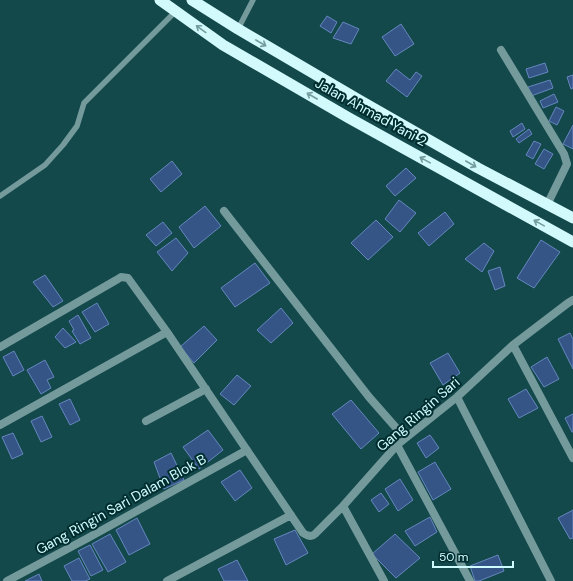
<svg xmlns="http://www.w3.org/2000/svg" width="573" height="581" viewBox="0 0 573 581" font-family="'DM Sans',sans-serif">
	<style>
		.building { fill: #355587; stroke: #6587be }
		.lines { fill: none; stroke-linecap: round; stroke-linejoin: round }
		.service { stroke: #759a9c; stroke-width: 5.5 }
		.minor { stroke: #759a9c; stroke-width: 8 }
		.trunk { stroke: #d2f9fb; stroke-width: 11 }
		.oneway { stroke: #749d9f }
		.labels { text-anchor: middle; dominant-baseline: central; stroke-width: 4; stroke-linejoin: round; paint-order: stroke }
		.street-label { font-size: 14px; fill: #cffcfe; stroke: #012d2f }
	</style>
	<rect width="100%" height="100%" fill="#13494b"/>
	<path class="building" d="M327 16 337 22 331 33 320 26Z
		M343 22 359 29 351 44 333 38Z
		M401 24 414 44 395 56 382 37Z
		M545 63 548 72 529 78 526 69Z
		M396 69 410 80 416 72 422 76 407 97 386 81Z
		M573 75V88L571 89 567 77Z
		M550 80 553 88 531 96 528 87Z
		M554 94 558 102 543 108 540 101Z
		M556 107 564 111 557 125 549 121Z
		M522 123 525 129 513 137 510 131Z
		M573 125V149L563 144Z
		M529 129 532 134 519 143 516 139Z
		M534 141 541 144 533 159 526 155Z
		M544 149 553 154 544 169 535 164Z
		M172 161 182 174 161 192 150 179Z
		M406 168 416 178 395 196 386 186Z
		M399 200 416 213 400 232 385 219Z
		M205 206 221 226 194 248 179 227Z
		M445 212 454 224 429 246 418 233Z
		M376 220 393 237 368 260 351 243Z
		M163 222 172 233 156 246 146 235Z
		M176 238 188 253 172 271 157 252Z
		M541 240 560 252 534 288 517 278Z
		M484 243 494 251 482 272 465 259Z
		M255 263 270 283 235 307 221 288Z
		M500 267 505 286 495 290 488 271Z
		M45 275 63 301 53 307 33 282Z
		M97 303 109 324 95 332 82 312Z
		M281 308 293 323 271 343 257 330Z
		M78 315 91 338 80 344 72 331 74 330 69 321Z
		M204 326 217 340 194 363 180 347Z
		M63 328 76 342 65 348 55 337Z
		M570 333 573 339V369L558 339Z
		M14 351 24 370 13 376 3 357Z
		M448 353 460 373 443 385 430 363Z
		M547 357 559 379 544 387 531 367Z
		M45 360 54 377 47 380 51 388 41 394 27 370Z
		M237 375 251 386 234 405 220 394Z
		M526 389 538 408 519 418 508 399Z
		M70 399 80 420 70 425 59 404Z
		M351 400 379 433 361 449 332 414Z
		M573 414V432H572L565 418Z
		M42 416 52 437 41 442 31 421Z
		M208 430 223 450 199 469 183 447Z
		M13 433 23 454 12 459 2 437Z
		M430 435 439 448 426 458 417 443Z
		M171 453 184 480 164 489 154 462Z
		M435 462 451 489 433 500 418 472Z
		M240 470 252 488 235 501 221 482Z
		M400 479 413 500 398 511 385 489Z
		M381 493 389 504 379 512 371 500Z
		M573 510V538L570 539 558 518Z
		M430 517 437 532 415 546 405 531Z
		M137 518 150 544 129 555 116 530Z
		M295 530 308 553 286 565 274 539Z
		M110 534 126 562 108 572 92 544Z
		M395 534 420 558 396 578 372 554Z
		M90 545 103 570 91 576 78 551Z
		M498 555 504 571 479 581H475L470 566Z
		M79 558 90 579 85 581H72L64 566Z
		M237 560 248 581H224L218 569Z
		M39 574 42 581H25Z"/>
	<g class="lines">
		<path class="service" d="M238 29 253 0
			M0 196 45 165 63 145 77 126 84 103 176 11"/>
		<path class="minor" d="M501 50 564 154 567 164 547 205
			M224 211 369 397 405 438
			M513 345 573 458
			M0 347 118 279 121 277 128 278 167 332 303 533C306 535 311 538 315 534L343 506 397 445 457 397 513 345 568 303 573 300
			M457 397 551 581
			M146 421 206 389
			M0 425 167 332
			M397 445 470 581
			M343 506 384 581
			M7 581 86 539 247 450
			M167 581 291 515"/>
		<path class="trunk" d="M160 0 223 45 349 118 573 242
			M192 0 238 29 359 100 478 168 573 218"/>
	</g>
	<defs><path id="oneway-shaft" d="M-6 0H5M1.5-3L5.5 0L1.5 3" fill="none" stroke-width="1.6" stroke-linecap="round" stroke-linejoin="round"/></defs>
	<g class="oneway">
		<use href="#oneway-shaft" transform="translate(201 29) rotate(-144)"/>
		<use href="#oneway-shaft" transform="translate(261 43) rotate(30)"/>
		<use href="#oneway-shaft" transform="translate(312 96) rotate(-150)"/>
		<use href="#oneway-shaft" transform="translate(425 160) rotate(-151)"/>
		<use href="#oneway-shaft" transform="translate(471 164) rotate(30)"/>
		<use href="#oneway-shaft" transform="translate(539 223) rotate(-151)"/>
	</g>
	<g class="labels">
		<g class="street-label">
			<text transform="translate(371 112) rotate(29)">Jalan Ahmad Yani 2</text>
			<text transform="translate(418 414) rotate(-41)">Gang Ringin Sari</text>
			<text transform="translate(121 504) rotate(-29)">Gang Ringin Sari Dalam Blok B</text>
		</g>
	</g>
	<path d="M433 561v6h80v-6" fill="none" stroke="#cffcfe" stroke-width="2"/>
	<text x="439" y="561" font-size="12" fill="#cffcfe" stroke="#012d2f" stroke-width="3" paint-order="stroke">50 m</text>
</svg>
